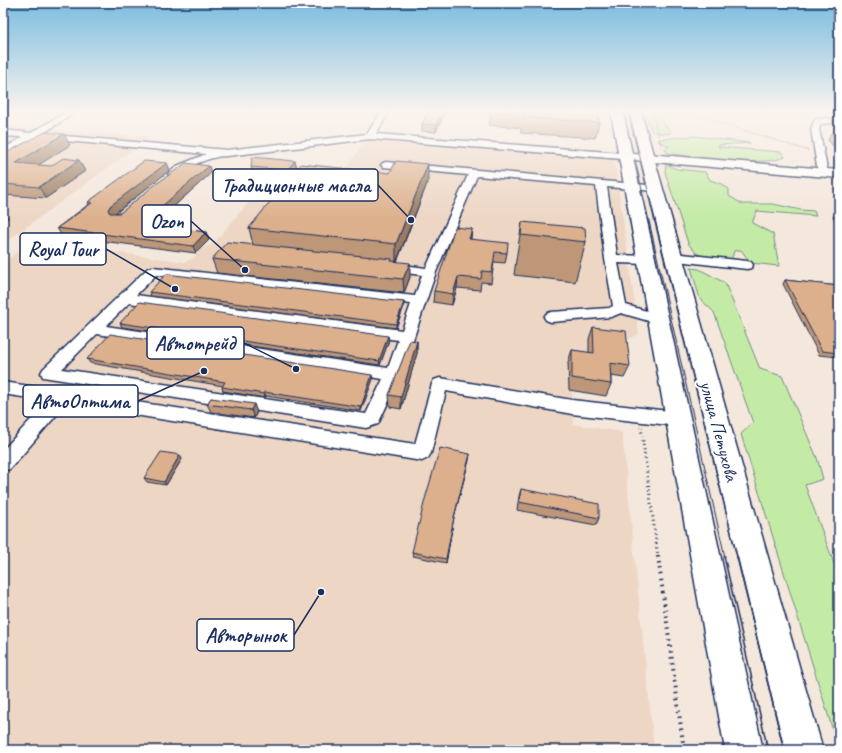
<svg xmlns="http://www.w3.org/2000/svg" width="842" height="753" viewBox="0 0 842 753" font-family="Caveat,sans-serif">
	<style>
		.built { fill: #edd6c4 }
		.green { fill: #c4eba6; stroke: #708d82 }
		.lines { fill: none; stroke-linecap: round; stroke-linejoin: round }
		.minor-tunnel { stroke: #c9c2c3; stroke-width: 9; stroke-dasharray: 9 4.5; stroke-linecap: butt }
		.minor-casing { stroke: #1b2f5e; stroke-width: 3 }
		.major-casing { stroke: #1b2f5e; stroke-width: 3 }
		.highway-casing { stroke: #1b2f5e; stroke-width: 3 }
		.path-far2 { stroke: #1b2f5e; stroke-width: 1.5; stroke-dasharray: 0.5 1.5; stroke-linecap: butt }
		.path-far1 { stroke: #1b2f5e; stroke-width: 3; stroke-dasharray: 1 3.5; stroke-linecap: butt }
		.path { stroke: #1b2f5e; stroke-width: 4; stroke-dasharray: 1.5 4.5; stroke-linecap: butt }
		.minor { fill: #fff; fill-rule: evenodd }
		.major { fill: #fff; fill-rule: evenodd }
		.highway { fill: #fff; fill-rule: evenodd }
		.tram-far1 { stroke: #1b2f5e; stroke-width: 1 }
		.tram { stroke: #1b2f5e; stroke-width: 1.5 }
		.wall { fill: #bd9778; stroke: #1b2f5e }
		.shaded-wall { fill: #9a7b62; stroke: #1b2f5e }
		.building { fill: #dcb08c; stroke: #1b2f5e }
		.labels { text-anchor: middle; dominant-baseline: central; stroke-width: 4; stroke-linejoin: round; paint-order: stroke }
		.street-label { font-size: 19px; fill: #1b2f5e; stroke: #fff }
		.leader { fill: none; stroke: #1b2f5e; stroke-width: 1.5 }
		.callout-dot { fill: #1b2f5e; stroke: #fff; stroke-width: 1.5 }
		.callout { fill: #fff; stroke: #1b2f5e; stroke-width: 1.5 }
		.callout-label { font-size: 20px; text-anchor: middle; font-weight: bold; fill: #1b2f5e }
	</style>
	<rect width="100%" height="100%" fill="#f4e7dc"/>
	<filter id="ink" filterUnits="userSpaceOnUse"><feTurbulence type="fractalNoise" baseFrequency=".025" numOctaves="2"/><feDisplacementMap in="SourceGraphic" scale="8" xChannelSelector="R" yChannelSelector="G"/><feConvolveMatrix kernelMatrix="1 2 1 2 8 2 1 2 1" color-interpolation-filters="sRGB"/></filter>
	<g filter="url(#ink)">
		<path class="built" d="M3 125 150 137 3 244Z
			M366 139 614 157 639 334 621 343 590 365 569 390 572 391 573 424 622 432 654 750H3V263L39 236 54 238 48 243 185 262 193 258 201 249 214 243 282 163 347 168Z"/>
		<path class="green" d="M644 112H659L663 123 671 132 669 134 660 133 652 131Z
			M694 136 750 143 719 145 718 147 781 152 785 157C763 167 693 157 667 153L665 149 669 146 658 141 660 139Z
			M666 164 676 169 705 172 710 180 721 184 729 189V196L742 204H773L801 210 814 211 816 216 757 211 752 223 773 234 779 266 751 263 741 250 734 251 731 261 704 257 696 253 688 243 665 172Z
			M691 268 699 269 725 283 760 369 782 376 817 458 823 479 805 485 835 566 839 571V750L741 434 753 423 714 312 700 299Z"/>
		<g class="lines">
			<path class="minor-tunnel" d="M828 121H837"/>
			<g class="minor-casing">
				<path id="minor" d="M66 112H76L42 134 227 150 367 134 381 112H389L376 134 647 155 652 158 647 161 370 139 227 156C215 155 194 164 184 170 180 172 178 176 173 177L168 174 177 166 206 154 34 138 3 156V149L23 137 3 136V130L31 133Z
					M828 118 832 121 831 123 821 124 819 129 828 173 823 176 818 173 811 129 815 119Z
					M386 162 659 186 660 188 655 191 607 187 617 255 647 256 651 257 653 260 651 263 647 264 618 263 626 305 664 316 666 319 664 322 659 324 621 313 611 317 551 322 546 320 544 317 546 314 551 312 609 308 613 306 605 259 596 186 477 176 436 272 401 375 378 424 366 428 43 377 41 373 43 369 148 268 153 267 415 296 422 275 388 271 383 270 382 267 383 264 388 263 426 268 468 175 383 167 381 165 383 163ZM156 275 411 304 402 330 136 295ZM129 303 398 340 388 368 106 326ZM97 334 383 379 366 414 62 369Z
					M673 253 747 261 751 262 753 265 751 268 747 269 669 260 667 257 669 254Z
					M440 378 572 400 678 412 684 414 687 419 684 424 678 426 572 414 446 391 431 453 428 458 422 461 66 404 10 469 3 471V450L48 401 3 394V382L415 444 432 384 434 380Z"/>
			</g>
			<g class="major-casing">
				<path id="major" d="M647 154 839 170V178L643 161 641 158 643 155Z"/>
			</g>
			<g class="highway-casing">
				<path id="highway" d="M611 112H623L763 750H725Z
					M629 112H641L823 750H785Z"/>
			</g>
			<path class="path-far2" d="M652 112 662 149
				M687 112 809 151"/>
			<path class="path-far1" d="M641 427 658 557"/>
			<path class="path" d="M658 556 684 750"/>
			<use href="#minor" class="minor"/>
			<use href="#major" class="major"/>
			<use href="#highway" class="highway"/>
			<path class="tram-far1" d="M629 112 737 557
				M635 159 725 557"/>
			<path class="tram" d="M724 556 768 750
				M737 556 784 750"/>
		</g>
		<path class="wall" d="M428 112H445L436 132 422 131V124Z
			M482 112H598L599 123 595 138 521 133V128L489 125 491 113Z
			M831 133 839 134V153L828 140Z
			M70 145 38 165 85 171 46 198 3 195V155Z
			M295 161 297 168 289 177 253 174 251 167Z
			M167 163 170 170 116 213H120L209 166 211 173 152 226 206 232 209 240 196 253 62 236 57 228 89 204 88 202Z
			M428 181 397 262 410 277 404 293 217 273 212 259 253 245 249 228Z
			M839 208V225L833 217Z
			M522 222 586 242 575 282 514 275 516 260Z
			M471 239 507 253 505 263 494 262 491 283 481 282 480 290 457 288 452 305 433 302 434 291Z
			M785 280 839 286V357L819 355 783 284Z
			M149 292 404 302V306L396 328 151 296Z
			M120 323 389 340 380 365 122 327Z
			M593 327 630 366 624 378 611 376V384L606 396 569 390 568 362 572 350 589 353V339Z
			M417 341V353L401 409 390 407 389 395Z
			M87 359 373 379 361 411 266 396 265 398 223 391 222 387 223 386 90 363Z
			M211 398 257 412 254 418 211 412 207 404Z
			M182 459 166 485 147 482 144 478Z
			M469 460 453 521 446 563 413 556 412 552Z
			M521 489 599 518 596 525 517 510 519 496Z"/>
		<path class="shaded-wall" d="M442 112H445L436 132V125Z
			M64 134 70 145 23 175 16 163Z
			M79 160 85 171 46 198 39 187Z
			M295 161 297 168 289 177 287 170Z
			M167 163 170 170 114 214 112 217 108 210 110 206Z
			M428 164V181L396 263V244Z
			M209 166 211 173 145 232 141 224Z
			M3 210 8 218 3 221Z
			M472 229 471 239H469Z
			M206 232 209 240 196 253 193 246Z
			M410 263V277L404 293 403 279Z
			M458 277 457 288 452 305 453 294Z
			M404 302V306L396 328V324Z
			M388 336 389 340 380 365 379 361Z
			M417 341V353L401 409V397Z
			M372 375 373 379 361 411V407Z
			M264 392 266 396 265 398 264 394Z
			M254 404 257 412 254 418 251 410Z
			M470 454 469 460 453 521 446 563 454 517Z
			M180 455 182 459 166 485 164 482Z"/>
		<path class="building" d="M428 112H442L436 125 422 124Z
			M521 112H598L599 123 523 117 524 112Z
			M45 132 64 134 16 163 51 166 63 158 79 160 39 187 3 184V155L17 147Z
			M831 133 839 134V141Z
			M252 157 295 161 287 170 251 167Z
			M144 161 167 163 110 206 108 210 110 213H120L156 184 186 163 209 166 141 224 206 232 193 246 57 228 92 203 88 202Z
			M396 161 428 164 396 244 249 228 301 164 390 173Z
			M522 222 585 228 586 242 521 235Z
			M455 227 472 229 469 239 508 243 507 253 495 252 492 272 482 271 481 279 458 277 453 294 434 291Z
			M227 242 392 259 391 261 410 263 403 279 212 259Z
			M166 274 404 302 396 324 149 292Z
			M785 280 839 286V353L822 351Z
			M139 302 388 336 379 361 120 323Z
			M593 327 626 331 630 366 610 363 611 384 572 378V350L594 353Z
			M110 334 372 375 361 407 264 392V394L222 387 225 382 87 359Z
			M410 340 417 341 401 397 389 395Z
			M211 398 254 404 251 410 207 404Z
			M440 448 470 454 454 517 446 559 412 552 425 499Z
			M161 452 180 455 164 482 144 478Z
			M521 489 599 504V518L519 502Z"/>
	</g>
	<linearGradient id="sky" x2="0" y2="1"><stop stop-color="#7bbcdf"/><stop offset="0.51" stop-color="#faf4ef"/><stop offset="1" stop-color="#faf4ef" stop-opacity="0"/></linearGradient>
	<rect width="842" height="218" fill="url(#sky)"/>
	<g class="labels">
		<g class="street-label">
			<text transform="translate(719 431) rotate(75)">улица Петухова</text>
		</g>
	</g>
	<path class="leader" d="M411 220L378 185M245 270L191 221M175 289L106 249M296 369L244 343M204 371L138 401M321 592L294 635"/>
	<g class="callout-dot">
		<circle cx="411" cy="220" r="4"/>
		<circle cx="245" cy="270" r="4"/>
		<circle cx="175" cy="289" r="4"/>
		<circle cx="296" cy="369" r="4"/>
		<circle cx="204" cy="371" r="4"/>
		<circle cx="321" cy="592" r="4"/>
	</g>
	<g class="callout">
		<rect x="213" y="169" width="165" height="32" rx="4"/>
		<rect x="142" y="205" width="49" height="32" rx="4"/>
		<rect x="20" y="233" width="86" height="32" rx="4"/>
		<rect x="147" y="327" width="97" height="32" rx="4"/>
		<rect x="23" y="385" width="115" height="32" rx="4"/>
		<rect x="197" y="619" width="97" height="32" rx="4"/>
	</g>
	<g class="callout-label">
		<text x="296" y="192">Традиционные масла</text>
		<text x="167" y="228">Ozon</text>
		<text x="63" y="256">Royal Tour</text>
		<text x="195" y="350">Автотрейд</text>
		<text x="80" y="408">АвтоОптима</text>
		<text x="246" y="642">Авторынок</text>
	</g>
	<rect width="842" height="753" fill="none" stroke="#fff" stroke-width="16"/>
	<rect x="8" y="8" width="826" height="737" fill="none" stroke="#1b2f5e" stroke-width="1.5" filter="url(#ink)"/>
</svg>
